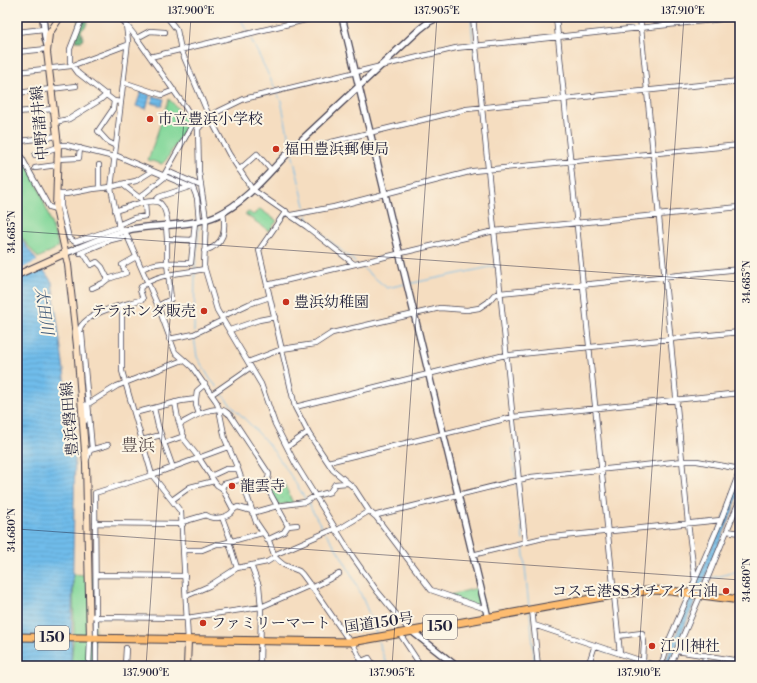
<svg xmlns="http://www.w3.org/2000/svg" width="757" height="683" viewBox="0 0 757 683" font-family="'Libre Bodoni','Noto Serif JP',serif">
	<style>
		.grass { fill: #83d79a; stroke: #527c6a }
		.forest { fill: url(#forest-firs); stroke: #466d5e }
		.park { fill: url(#park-dots); stroke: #527c6a }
		.water { fill: url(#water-rules); stroke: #496f92 }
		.pier { fill: #f5ddc0 }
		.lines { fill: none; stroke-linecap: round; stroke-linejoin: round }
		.stream { stroke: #70bcea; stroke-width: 1 }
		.minor-casing { stroke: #423e4f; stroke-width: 6 }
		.tertiary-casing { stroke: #423e4f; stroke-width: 8 }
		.secondary-casing { stroke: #423e4f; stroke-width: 8 }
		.trunk-casing { stroke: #423e4f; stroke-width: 9 }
		.minor { stroke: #fff; stroke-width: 4.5 }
		.tertiary { stroke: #fff; stroke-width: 5.5 }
		.secondary { stroke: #fee4c5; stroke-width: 6 }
		.trunk { stroke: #fdbc6f; stroke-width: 7 }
		.ticks { fill: none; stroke: #22223b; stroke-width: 1; stroke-opacity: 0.45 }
		.poi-dot { fill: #c8321e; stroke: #fcf5e5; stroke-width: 1.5 }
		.labels { text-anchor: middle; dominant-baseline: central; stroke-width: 4; stroke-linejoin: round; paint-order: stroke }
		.shield { fill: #fcf5e5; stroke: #63616e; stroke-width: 1 }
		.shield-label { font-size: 14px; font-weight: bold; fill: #22223b }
		.poi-label { font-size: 15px; fill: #22223b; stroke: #fcf5e5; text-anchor: start }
		.street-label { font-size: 15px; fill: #22223b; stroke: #fcf5e5 }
		.water-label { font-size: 16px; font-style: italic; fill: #3d5878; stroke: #fcf5e5 }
		.quarter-label { font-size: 17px; fill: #5b4e4e; stroke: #fcf5e5 }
		.neatline { fill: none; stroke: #22223b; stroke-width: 1.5 }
		.ticks-label { font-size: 10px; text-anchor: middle; fill: #22223b }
	</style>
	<defs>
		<pattern id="forest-firs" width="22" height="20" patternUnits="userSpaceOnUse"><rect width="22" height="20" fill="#6ab882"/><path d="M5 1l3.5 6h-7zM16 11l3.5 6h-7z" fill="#57956c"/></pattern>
		<pattern id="park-dots" width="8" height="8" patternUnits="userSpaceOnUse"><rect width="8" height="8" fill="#83d79a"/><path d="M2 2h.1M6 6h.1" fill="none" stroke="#71b886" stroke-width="1.8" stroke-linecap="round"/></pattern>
		<pattern id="water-rules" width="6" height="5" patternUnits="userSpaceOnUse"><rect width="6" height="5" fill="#70bcea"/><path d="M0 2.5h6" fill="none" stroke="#61a1ca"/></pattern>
	</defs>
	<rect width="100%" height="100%" fill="#fcf5e5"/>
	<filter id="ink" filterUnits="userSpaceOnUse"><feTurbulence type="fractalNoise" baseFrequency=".025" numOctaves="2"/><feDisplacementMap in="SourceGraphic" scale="8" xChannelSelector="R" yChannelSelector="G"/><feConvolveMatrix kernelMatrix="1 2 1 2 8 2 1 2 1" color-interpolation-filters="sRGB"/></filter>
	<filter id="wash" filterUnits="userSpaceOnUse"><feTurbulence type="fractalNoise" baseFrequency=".012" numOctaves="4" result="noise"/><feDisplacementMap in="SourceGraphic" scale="16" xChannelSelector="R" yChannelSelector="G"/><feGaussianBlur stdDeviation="0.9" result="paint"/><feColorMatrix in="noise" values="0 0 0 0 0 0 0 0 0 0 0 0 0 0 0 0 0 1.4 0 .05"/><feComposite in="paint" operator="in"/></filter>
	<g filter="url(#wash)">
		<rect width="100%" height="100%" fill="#f5ddc0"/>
		<path class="grass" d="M169 99 189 121 167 159 162 164 148 160Z
			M17 139 41 193 59 247 38 258 17 232Z
			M260 209 277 221 269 231 245 214 249 212 253 215Z
			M73 574 96 576 94 666H71L74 633Z
			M477 588 486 609 446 596Z"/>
		<path class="forest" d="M79 17H89L86 26 81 31 83 38 82 41H75Z"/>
		<path class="park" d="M283 481 293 503 278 505 266 482Z"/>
		<path class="water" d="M141 92 150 95 146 109 136 106Z
			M154 96 164 99 162 106 151 103Z
			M17 233 52 282 75 452 71 666H17Z
			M740 480V491L728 523 668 666H664L690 598Z"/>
		<path class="pier" d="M39 260 44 268 17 279V271Z"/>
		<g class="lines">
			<path class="stream" d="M240 17 247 32
				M471 17 473 44
				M249 35 276 90
				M474 48V54
				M277 93 281 101 291 148
				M292 153 306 210
				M307 215 309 223 355 262
				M359 265 387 288 405 284
				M195 269 199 226
				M408 284 495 266
				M194 332 195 274
				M194 337 197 357 210 379 217 387
				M220 392C233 409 250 423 264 439 280 458 293 479 306 500
				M513 448 516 478
				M517 482 523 540
				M308 503 324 531
				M326 533C348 564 365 599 376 634
				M523 545 529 608
				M710 578 721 576 740 570
				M530 613 535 666
				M378 641 387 666
				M598 649 648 666"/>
		</g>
	</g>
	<g filter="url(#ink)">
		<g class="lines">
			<g class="minor-casing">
				<path id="minor" d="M79 17 81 21 70 49V62L78 73 114 101 121 102
					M120 17 136 37 186 108 198 129 199 172 206 219 204 266 217 310 261 384 275 424 295 463 353 557 377 591 411 632
					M167 17 177 30 181 50 209 116 229 154 252 189 307 227 354 264
					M473 17 525 542
					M556 17 620 654
					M640 17 688 523 695 581
					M17 32 44 29
					M137 38 150 31 165 32
					M17 52 47 49
					M150 57 318 17
					M17 72 71 66 127 45
					M123 82 162 95 174 90
					M17 93 76 86
					M114 101 113 109 98 131 108 142 116 146
					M17 112 53 109
					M55 122 69 119 100 100 107 94
					M198 129 209 116 244 99 456 48 740 17
					M21 141 57 136
					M58 145H66L114 157
					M17 149 49 207 56 209
					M293 149 299 150 467 109 740 81
					M35 155 58 147
					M115 155 193 188 197 198 199 221
					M57 159 79 158 80 148
					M35 168 57 165
					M239 170 257 154 271 170
					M167 171 201 186
					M163 177 194 122
					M122 184 141 199
					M99 188V165
					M59 194H66L93 189 111 187 126 183 136 181 152 171
					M61 194V206L69 238 75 242 119 227 125 231 158 306 175 352 192 367 216 401 219 409 225 439 238 469 256 522 269 541 275 557 279 561 284 565 299 571 302 574 319 597 350 642
					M140 197 165 177
					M156 200 159 197 189 187
					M115 211C125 208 154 196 161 204 166 209 167 218 168 225
					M286 211 259 250 295 407 309 434 333 470 354 488 369 511 376 517 431 590 486 609
					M291 215 334 207 473 171 740 145
					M118 225 134 218 146 216 145 203
					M119 227 111 188 128 41 126 25
					M167 239 193 240
					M204 251C225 245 226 230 223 212
					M83 252 91 265 97 262 102 267 108 279
					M80 253 111 240 127 236
					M142 269C156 261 174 263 191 263L195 222
					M267 285 494 231 740 207
					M92 288 103 283 108 279 126 273 122 265 136 257
					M122 306V371L152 475 181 512 188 641
					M158 306 171 299 167 263V239L166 225
					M221 317 249 304 270 297
					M230 330 259 320 275 317
					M82 334 92 449
					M169 339 194 334 223 320
					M78 345C80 339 78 331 81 326 92 310 125 305 143 299L140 290 141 287C159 272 183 274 204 269
					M248 362 282 349 315 344 332 333 440 308 467 310 479 308 488 302 494 295 500 293 740 269
					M212 394 251 367
					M196 399 197 391 205 384
					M175 402 178 419 184 439 199 458 214 481 217 485 222 488 233 509
					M295 407 501 356 740 332
					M154 408 158 426 173 468
					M134 413 181 401 196 399V405L199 414
					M85 421V405L88 404 117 386 183 360
					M180 424C190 419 210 406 222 410 225 410 227 413 230 415L269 474 268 479 265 482 245 490
					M142 440 161 435
					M164 443 184 436
					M287 447 308 432
					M87 459 90 450 108 445
					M328 462 513 417 740 393
					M211 476 226 469H238
					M264 482 288 526 284 532 267 540
					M222 488 224 484 242 479
					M172 500 190 487 214 481
					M252 513 277 506 305 502 315 496 330 492 335 484 347 483
					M222 517 231 541
					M376 517 377 515 531 477 683 461H697L740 469
					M182 522 206 515C212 520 225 518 231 513 234 510 234 508 238 507L252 511
					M95 523 183 524
					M288 526 297 525
					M336 531 369 511
					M727 531 740 533
					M229 542 237 568
					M184 550H202L217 544H221L262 533
					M274 555 334 529
					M472 555 543 538 721 520
					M251 565 259 586 261 607 260 666
					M96 575 185 576
					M312 588 339 574
					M186 596 209 586 237 568 267 562 275 557
					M532 609 538 666
					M93 616 96 617 187 618 213 614 261 607 311 585
					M534 625 657 666
					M400 634 421 666
					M96 636 95 493 152 475 228 447
					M618 636 642 633 644 642 643 661
					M352 642 364 666
					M96 644V666
					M677 651 740 661
					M362 661 369 658 374 666
					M89 666 90 639
					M125 666 126 648
					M588 666 595 645
					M661 666 670 638 721 520 740 470
					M670 666 701 594 740 499
					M704 666 705 655"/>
			</g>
			<g class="tertiary-casing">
				<path id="tertiary" d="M43 17 45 37 47 45
					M342 17 488 618
					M66 253C88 244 109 234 132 229 160 224 191 227 218 215 247 201 269 172 292 149 335 109 377 69 420 29L429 22 439 17
					M413 632 456 666"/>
			</g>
			<g class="secondary-casing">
				<path id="secondary" d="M60 17 49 34 47 52 58 145 56 209 68 265 77 346 86 464 90 639
					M17 275 66 253
					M187 666 188 641"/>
			</g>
			<g class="trunk-casing">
				<path id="trunk" d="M17 637 352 642 613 595 654 590 671 591 740 600"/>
			</g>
			<use href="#minor" class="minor"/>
			<use href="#tertiary" class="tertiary"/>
			<use href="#secondary" class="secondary"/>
			<use href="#trunk" class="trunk"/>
		</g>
	</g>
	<path class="ticks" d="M17 231 740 282M17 529 740 580M146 666 191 17M392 666 437 17M638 666 684 17"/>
	<g class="poi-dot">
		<circle cx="150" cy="119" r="4"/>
		<circle cx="276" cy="149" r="4"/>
		<circle cx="286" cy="302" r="4"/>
		<circle cx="204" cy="311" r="4"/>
		<circle cx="232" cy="486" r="4"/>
		<circle cx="726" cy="591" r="4"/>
		<circle cx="203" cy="623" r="4"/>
		<circle cx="652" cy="646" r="4"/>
	</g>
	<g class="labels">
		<g class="shield">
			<rect x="423" y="615" width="34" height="24" rx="3"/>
			<rect x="35" y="626" width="34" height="24" rx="3"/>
		</g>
		<g class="shield-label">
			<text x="440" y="627">150</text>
			<text x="52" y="638">150</text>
		</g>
		<g class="poi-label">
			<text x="158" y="119">市立豊浜小学校</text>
			<text x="284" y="149">福田豊浜郵便局</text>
			<text x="294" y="302">豊浜幼稚園</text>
			<text x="196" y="311" text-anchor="end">テラホンダ販売</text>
			<text x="240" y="486">龍雲寺</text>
			<text x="718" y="591" text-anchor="end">コスモ港SSオチアイ石油</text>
			<text x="211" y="623">ファミリーマート</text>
			<text x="660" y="646">江川神社</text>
		</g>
		<g class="street-label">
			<text transform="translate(40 123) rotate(-95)">中野諸井線</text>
			<text transform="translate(70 419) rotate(-95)">豊浜磐田線</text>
			<text transform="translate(379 623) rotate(-8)">国道150号</text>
		</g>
		<g class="water-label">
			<text transform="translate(44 311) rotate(82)">太田川</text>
		</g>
		<g class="quarter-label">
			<text x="138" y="446">豊浜</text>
		</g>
	</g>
	<rect width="757" height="683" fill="none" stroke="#fcf5e5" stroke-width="44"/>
	<rect x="22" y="22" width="713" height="639" class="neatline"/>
	<g class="ticks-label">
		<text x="191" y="14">137.900°E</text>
		<text x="437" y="14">137.905°E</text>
		<text x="683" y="14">137.910°E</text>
		<text transform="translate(11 232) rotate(-90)" y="4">34.685°N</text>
		<text transform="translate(746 282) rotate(-90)" y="4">34.685°N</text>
		<text transform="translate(11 530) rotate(-90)" y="4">34.680°N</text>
		<text transform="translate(746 580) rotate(-90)" y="4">34.680°N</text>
		<text x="146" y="676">137.900°E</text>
		<text x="392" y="676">137.905°E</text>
		<text x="639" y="676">137.910°E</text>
	</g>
</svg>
